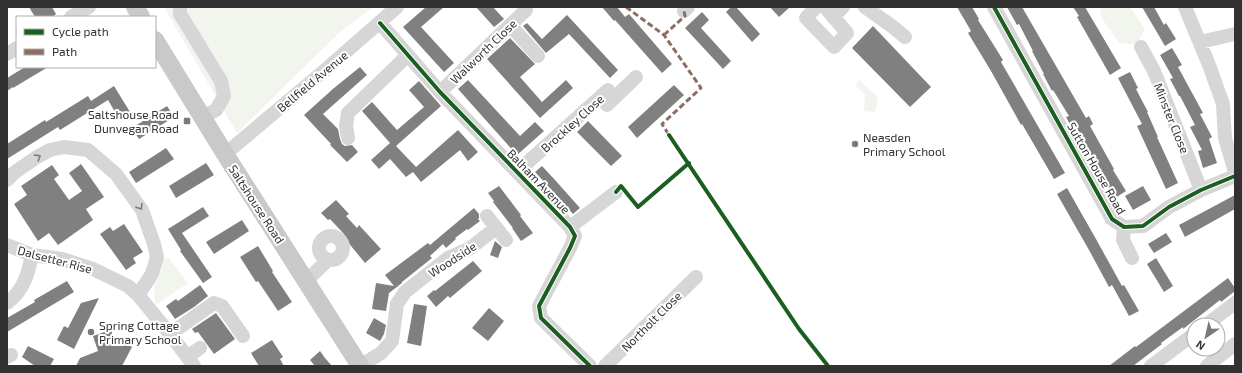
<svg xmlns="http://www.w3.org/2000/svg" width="1242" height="373" viewBox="0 0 1242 373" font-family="'Exo 2',sans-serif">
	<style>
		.green { fill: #f1f5ed }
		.building { fill: #808080 }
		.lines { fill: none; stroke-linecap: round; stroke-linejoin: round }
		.minor { stroke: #d6d6d6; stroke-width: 14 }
		.major { stroke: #c9c9c9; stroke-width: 18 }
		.quiet { stroke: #8d6e63; stroke-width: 3; stroke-dasharray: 6 3; stroke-linecap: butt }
		.cycleway-casing { stroke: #fff; stroke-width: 6 }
		.cycleway { stroke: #1b5e20; stroke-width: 4 }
		.oneway { stroke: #7c7c7c }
		.poi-dot { fill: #7a7a7a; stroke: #fff; stroke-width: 1.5 }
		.labels { text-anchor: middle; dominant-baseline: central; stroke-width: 4; stroke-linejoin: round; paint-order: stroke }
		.street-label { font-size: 12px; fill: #323232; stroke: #fff }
		.poi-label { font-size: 12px; fill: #323232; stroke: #fff; text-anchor: start }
	</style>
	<rect width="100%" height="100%" fill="#fff"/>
	<path class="green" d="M164 7H373L340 32 237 133Z
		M1105 7H1130L1145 29C1137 45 1136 45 1119 43L1101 17 1100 10Z
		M859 80 878 97 875 112 864 111 865 95 855 85Z
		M169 258 188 283 157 304 155 302 154 286 158 279 162 269 164 259Z"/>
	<path class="building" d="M29 7H52L56 14 52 17H35Z
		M426 7H444L421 27 454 63 444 72 403 27Z
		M476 7H493L504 19 494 27Z
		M602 7H617L625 17 629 14 672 64 662 73 615 20 614 21Z
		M731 7H736L760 34 752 42 726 12Z
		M770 7H790L779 17Z
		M957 7H972L979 19 978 20 1003 60 1001 62 1008 74 1065 173 1054 179 1022 124 1021 125 991 71 968 33 971 31Z
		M1007 7H1022L1086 118 1089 116 1093 124 1090 126 1114 169 1113 170 1126 191 1115 198 1105 182 1106 181 1078 132 1075 134 1066 117 1069 116 1053 90 1052 91 1043 74H1044L1032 51H1033L1019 24 1017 25Z
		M1073 7H1085L1121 68 1110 75 1077 17 1079 16Z
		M1142 7H1154L1164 25 1166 23 1176 39 1165 46Z
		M702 12 709 20 701 28 731 61 723 69 685 28Z
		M567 15 618 70 610 78 569 34 546 53 523 26 527 23 542 39Z
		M873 26 931 87 910 107 852 48Z
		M510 38 535 64 520 77 542 102 566 80 573 88 540 118 487 59Z
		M1172 48 1182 65 1178 67 1203 113 1200 114 1212 137 1209 139 1217 163 1203 168 1198 151 1202 150 1190 127 1195 125 1180 96H1179L1170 79 1173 78 1160 55Z
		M25 67H48L13 88V87L7 91V78Z
		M360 67 367 75 323 114 338 129 340 139 342 144 345 146 352 145 358 152 347 162 330 145 331 144 304 115 334 88Z
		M1130 72 1138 88 1136 89 1148 112H1147L1158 137H1157L1178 183 1166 189 1137 126 1142 124 1118 78Z
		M468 80 520 136 535 122 544 131 517 155 458 89Z
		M419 81 441 106 396 146 416 167 458 130 478 152 468 161 460 150 421 182 413 172 406 177 390 159 379 169 371 160 390 143 362 111 372 102 397 130 424 107 409 90Z
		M674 85 684 95 637 138 628 127Z
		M114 86 130 112 119 119 108 100 60 130 58 127 7 159V144L45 120 46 122 88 96 91 101Z
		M167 106 174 117 139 139 132 128Z
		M588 121 622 156 611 166 577 132Z
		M166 148 174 159 136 183 129 172Z
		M206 163 214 175 176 198 169 186Z
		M81 164 104 197 86 209 93 220 58 245 49 233 38 241 14 204 27 195 21 186 52 165 59 175 54 179 69 200 82 191 69 173Z
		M542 166 555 180 580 208 573 214 548 186 535 172Z
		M499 186 521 215 520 216 533 233 521 241 512 228H513L493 202 494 201 488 193Z
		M1143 186 1151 200 1133 210 1125 196Z
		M1067 188 1096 239 1122 286 1124 285 1139 311 1129 316 1112 285 1109 287 1089 250 1057 194Z
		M1235 195V209L1185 237 1179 225Z
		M336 200 349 214 346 216 357 228 359 225 381 249 365 263 342 235 344 234 330 219 328 220 321 213Z
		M203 207 209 216 182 233 212 277 203 283 180 251 181 250 168 229Z
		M474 208 479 214V218L478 219 480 221 468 230 467 229 455 238 456 239 446 248 443 244 430 256 432 258 402 282V283L389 293 386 311 372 309 376 283 394 286 385 275 428 243 430 245Z
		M242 220 249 231 214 254 206 242Z
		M124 224 143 252 133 258 136 263 126 270 100 234 110 227 113 231Z
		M1166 233 1172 242 1154 253 1148 244Z
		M495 241 502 247 498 258 490 255Z
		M258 246 273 271 272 272 292 302 278 311 258 281 256 282 240 257Z
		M1156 258 1173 286 1164 292 1147 264Z
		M473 261 482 271 450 298 448 296 436 307 427 296 434 290 435 291Z
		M1228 278 1235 288V291L1221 302 1220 300 1183 329V327L1161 343 1162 344 1133 366H1109L1135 346 1136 347Z
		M67 281 74 292 7 332V318L35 302 34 300Z
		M200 285 208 296 194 307 175 319 166 306 176 299 178 301Z
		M99 298 74 349 57 340 64 326 68 328 81 303Z
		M414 304 427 306 421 346 407 343Z
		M489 308 504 321 488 341 472 328Z
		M216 313 235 339 214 354 198 332 195 333 192 329Z
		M374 318 386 325 384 334 380 341 366 333Z
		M113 329 111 336 132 347 122 366H76L80 358 98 351 93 336Z
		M272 340 283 357 280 359 284 366H259L251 353Z
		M28 346 54 359 50 366H35L22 357Z
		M320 351 325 358 332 366H315L310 360Z"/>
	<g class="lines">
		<path class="minor" d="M180 7V14L221 81 224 96 216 110 202 117
			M816 7 806 18 834 47 847 33 825 7
			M865 7 893 27 905 37
			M994 7 1112 219 1124 227 1143 226 1169 207 1201 190 1235 176
			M1185 7 1209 65 1223 104 1225 138 1235 172
			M684 11 688 7
			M71 17 89 7
			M833 17 843 7
			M380 23 440 92 570 227 575 236 570 248 539 306 541 318 590 366
			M510 25 538 56
			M1200 42 1235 34
			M1141 47 1154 71 1201 190
			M7 54 17 48
			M440 92 526 10
			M600 97 607 105 636 77
			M348 138 346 126 348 113 408 55
			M225 154 324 71 397 7
			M517 172 608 90
			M7 180 15 172 37 157 50 150 64 147 88 150 116 174 142 210 154 244 157 257 152 274 138 295
			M487 216 506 240
			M570 227 616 192
			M1124 227 1123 240 1132 258
			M319 248a12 12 0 1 1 24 0a12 12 0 1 1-24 0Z
			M7 245 32 255 62 259 93 269 128 286 138 295 170 334 194 366
			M306 281 328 260
			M7 303C24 290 28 274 32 255
			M1206 325 1235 303
			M170 334 214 303 222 306 243 336
			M7 357 11 355
			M187 357 200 348
			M360 366 381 353 392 341 397 304 405 292 448 258 469 249 496 228
			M605 366 696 277
			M1151 366 1194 334
			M1207 366 1235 344"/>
		<path class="major" d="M135 7 141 17
			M155 40 225 154 360 366"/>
		<path class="quiet" d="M626 7 664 35 701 88 662 124 669 135
			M664 35 685 16 684 11"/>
		<g class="cycleway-casing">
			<path id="cycleway" d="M994 7 1112 219 1124 227 1143 226 1169 207 1201 190 1235 176
				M380 23 440 92 570 227 575 236 570 248 539 306 541 318 590 366
				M669 135 799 329 828 366
				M616 192 621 186 638 207 689 163"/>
		</g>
		<use href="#cycleway" class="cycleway"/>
	</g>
	<defs><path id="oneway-chevron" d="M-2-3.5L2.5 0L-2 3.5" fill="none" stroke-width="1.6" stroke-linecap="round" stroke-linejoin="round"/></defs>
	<g class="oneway">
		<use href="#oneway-chevron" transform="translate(38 157) rotate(-32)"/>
		<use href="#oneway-chevron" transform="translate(140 207) rotate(58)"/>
	</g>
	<g class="poi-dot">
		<rect x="183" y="117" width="8" height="8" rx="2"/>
		<circle cx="855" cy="144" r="4"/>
		<circle cx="91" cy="332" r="4"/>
	</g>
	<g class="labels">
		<g class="street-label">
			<text transform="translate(483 51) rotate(-44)">Walworth Close</text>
			<text transform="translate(312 81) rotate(-40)">Bellfield Avenue</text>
			<text transform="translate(1172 118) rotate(68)">Minster Close</text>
			<text transform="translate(572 123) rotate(-42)">Brockley Close</text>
			<text transform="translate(1097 168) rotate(60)">Sutton House Road</text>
			<text transform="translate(539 181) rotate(46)">Balham Avenue</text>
			<text transform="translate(257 204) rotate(57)">Saltshouse Road</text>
			<text transform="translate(55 259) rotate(15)">Dalsetter Rise</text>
			<text transform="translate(452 259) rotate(-33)">Woodside</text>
			<text transform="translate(651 321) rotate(-45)">Northolt Close</text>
		</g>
		<g class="poi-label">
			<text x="179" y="114" text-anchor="end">Saltshouse Road<tspan x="179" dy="14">Dunvegan Road</tspan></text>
			<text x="863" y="137">Neasden<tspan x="863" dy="14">Primary School</tspan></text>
			<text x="99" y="325">Spring Cottage<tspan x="99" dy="14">Primary School</tspan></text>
		</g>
	</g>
	<rect width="1242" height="373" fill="none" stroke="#323232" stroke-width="16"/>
	<rect x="16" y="16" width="140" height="52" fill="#ffffff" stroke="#adadad"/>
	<rect x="24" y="29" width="20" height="6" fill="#1b5e20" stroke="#adadad"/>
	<text x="52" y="36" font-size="12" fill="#323232">Cycle path</text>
	<rect x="24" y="49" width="20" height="6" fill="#8d6e63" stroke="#adadad"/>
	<text x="52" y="56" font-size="12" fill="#323232">Path</text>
	<g transform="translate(1206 337) rotate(214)"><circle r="19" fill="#ffffff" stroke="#adadad"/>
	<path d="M0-3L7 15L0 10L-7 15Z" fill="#7a7a7a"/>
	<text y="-6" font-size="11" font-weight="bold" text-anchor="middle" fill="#323232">N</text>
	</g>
</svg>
